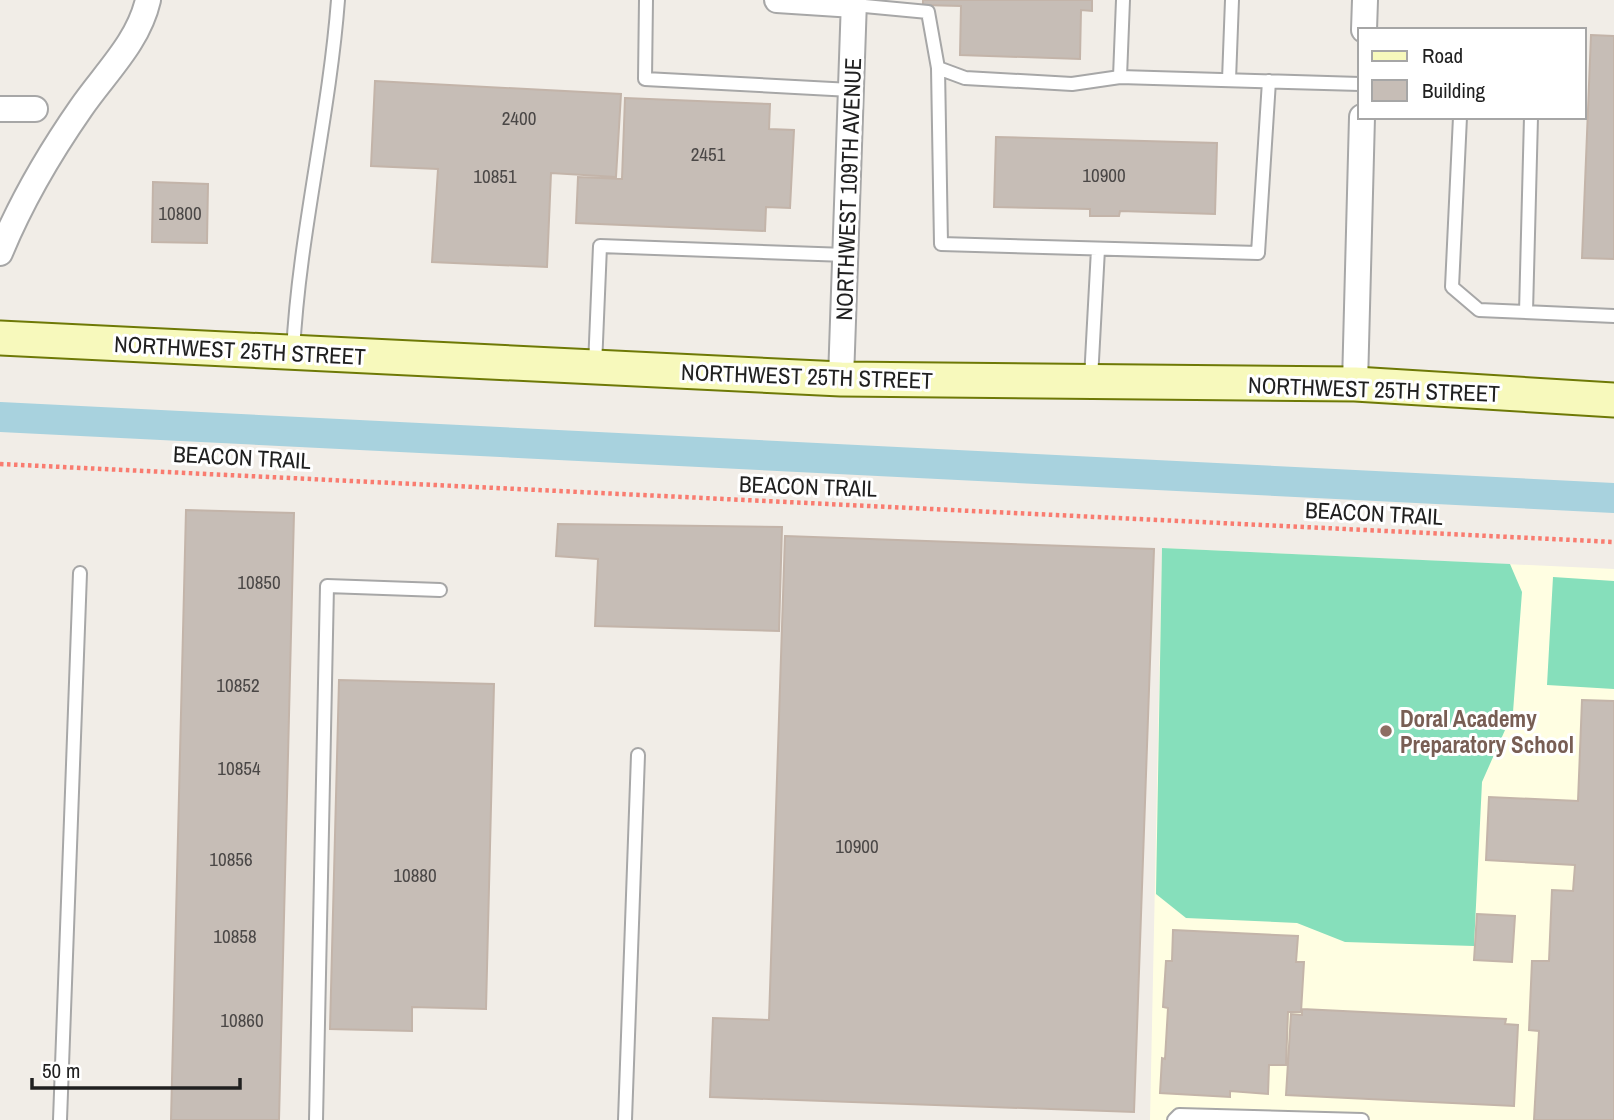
<svg xmlns="http://www.w3.org/2000/svg" width="1614" height="1120" viewBox="0 0 1614 1120" font-family="'Archivo Narrow',sans-serif">
	<style>
		.education { fill: #fffee2 }
		.pitch { fill: #86dfbb }
		.lines { fill: none; stroke-linecap: round; stroke-linejoin: round }
		.canal { stroke: #a8d2de; stroke-width: 30 }
		.building { fill: #c6bdb6; stroke: #c3b4a9; stroke-width: 2 }
		.lane-casing { stroke: #a7a7a7; stroke-width: 16 }
		.street-casing { stroke: #a7a7a7; stroke-width: 28 }
		.secondary-casing { stroke: #6e7906; stroke-width: 37 }
		.path { stroke: #f97c70; stroke-width: 4.5; stroke-dasharray: 3.5 3.5; stroke-linecap: butt }
		.lane { stroke: #fff; stroke-width: 12 }
		.street { stroke: #fff; stroke-width: 24 }
		.secondary { stroke: #f7f9bc; stroke-width: 33 }
		.education-dot { fill: #8d6e63; stroke: #fff; stroke-width: 2.5 }
		.labels { text-anchor: middle; dominant-baseline: central; stroke-width: 6; stroke-linejoin: round; paint-order: stroke }
		.number-label { font-size: 19px; fill: #4a4746 }
		.street-label { font-size: 23px; fill: #202020; stroke: #fff }
		.education-label { font-size: 23px; font-weight: bold; fill: #785e54; stroke: #fff; text-anchor: start }
	</style>
	<rect width="100%" height="100%" fill="#f1ede7"/>
	<path class="education" d="M1162 548 1614 569V1120H1150Z"/>
	<path class="pitch" d="M1162 548 1510 564 1522 592 1513 712 1482 782 1474 946 1345 942 1297 923 1186 918 1156 894Z
		M1553 577 1614 581V689L1547 685Z"/>
	<g class="lines">
		<path class="canal" d="M0 417 1614 498"/>
	</g>
	<path class="building" d="M923 0H1092V11L1081 10 1080 59 960 55 961 6 923 5Z
		M1591 35 1614 36V259L1582 258Z
		M375 81 621 94 616 177 551 173 547 267 432 262 438 169 371 166Z
		M625 98 770 104 769 129 794 130 790 208 766 207 765 231 576 223 578 177 622 179Z
		M996 137 1217 143 1215 214 1120 211 1119 216H1090V209L994 207Z
		M153 182 208 184 207 243 152 242Z
		M186 510 294 513 279 1120H171Z
		M558 524 782 527 779 631 595 626 598 559 556 556Z
		M785 536 1154 549 1134 1112 710 1097 713 1018 769 1020Z
		M339 680 494 684 486 1009 412 1007V1031L330 1029Z
		M1582 700 1614 701V1120H1534L1539 1031 1529 1030 1532 961H1549L1552 890 1573 891 1575 865 1486 860 1489 797 1578 801Z
		M1477 914 1515 916 1512 962 1474 960Z
		M1173 930 1298 936 1296 962H1304L1301 1012H1288L1286 1065H1269L1268 1094 1230 1091V1097L1160 1093 1162 1058 1165 1059 1168 1008 1163 1007 1166 961H1172Z
		M1302 1009 1506 1019 1505 1024 1518 1025 1514 1106 1286 1095 1291 1014 1302 1015Z"/>
	<g class="lines">
		<g class="lane-casing">
			<path id="lane" d="M646 0 645 79 851 90
				M854 5 928 12 938 68 965 78 1072 84 1120 77 1360 84
				M938 68 941 244 1258 253 1269 81
				M1120 77 1123 0
				M1229 80 1232 0
				M1460 117 1452 287 1479 310 1614 316
				M1526 312 1531 117
				M293 352C299 234 329 118 338 0
				M595 366 600 246 846 255
				M1091 379 1098 249
				M60 1120 80 573
				M316 1120 327 586 440 590
				M625 1120 638 755
				M1174 1120 1179 1115 1362 1120"/>
		</g>
		<g class="street-casing">
			<path id="street" d="M777 0 854 5
				M1364 30 1365 0
				M0 109H35
				M0 253C21 202 49 154 81 108 105 73 138 43 148 0
				M841 379 854 0
				M1355 384 1362 117"/>
		</g>
		<g class="secondary-casing">
			<path id="secondary" d="M0 338 841 379 1355 384 1614 400"/>
		</g>
		<path class="path" d="M0 464 1614 542"/>
		<use href="#lane" class="lane"/>
		<use href="#street" class="street"/>
		<use href="#secondary" class="secondary"/>
	</g>
	<circle class="education-dot" cx="1386" cy="731" r="7"/>
	<g class="labels">
		<g class="number-label">
			<text x="519" y="118">2400</text>
			<text x="708" y="154">2451</text>
			<text x="1104" y="175">10900</text>
			<text x="495" y="176">10851</text>
			<text x="180" y="213">10800</text>
			<text x="259" y="582">10850</text>
			<text x="238" y="685">10852</text>
			<text x="239" y="768">10854</text>
			<text x="857" y="846">10900</text>
			<text x="231" y="859">10856</text>
			<text x="415" y="875">10880</text>
			<text x="235" y="936">10858</text>
			<text x="242" y="1020">10860</text>
		</g>
		<g class="street-label">
			<text transform="translate(848 189) rotate(-88)">NORTHWEST 109TH AVENUE</text>
			<text transform="translate(240 350) rotate(3)">NORTHWEST 25TH STREET</text>
			<text transform="translate(807 376) rotate(2)">NORTHWEST 25TH STREET</text>
			<text transform="translate(1374 389) rotate(2)">NORTHWEST 25TH STREET</text>
			<text transform="translate(242 457) rotate(3)">BEACON TRAIL</text>
			<text transform="translate(808 486) rotate(2)">BEACON TRAIL</text>
			<text transform="translate(1374 513) rotate(3)">BEACON TRAIL</text>
		</g>
		<g class="education-label">
			<text x="1400" y="718">Doral Academy<tspan x="1400" dy="26">Preparatory School</tspan></text>
		</g>
	</g>
	<rect x="1358" y="28" width="228" height="91" fill="#ffffff" stroke="#a6a6a6" stroke-width="2"/>
	<rect x="1372" y="51" width="35" height="10" fill="#f7f9bc" stroke="#a6a6a6" stroke-width="2"/>
	<text x="1422" y="63" font-size="21" fill="#202020">Road</text>
	<rect x="1372" y="80" width="35" height="21" fill="#c6bdb6" stroke="#a6a6a6" stroke-width="2"/>
	<text x="1422" y="98" font-size="21" fill="#202020">Building</text>
	<path d="M32 1078v10h208v-10" fill="none" stroke="#202020" stroke-width="3.5"/>
	<text x="42" y="1078" font-size="21" fill="#202020" stroke="#ffffff" stroke-width="5" paint-order="stroke">50 m</text>
</svg>
